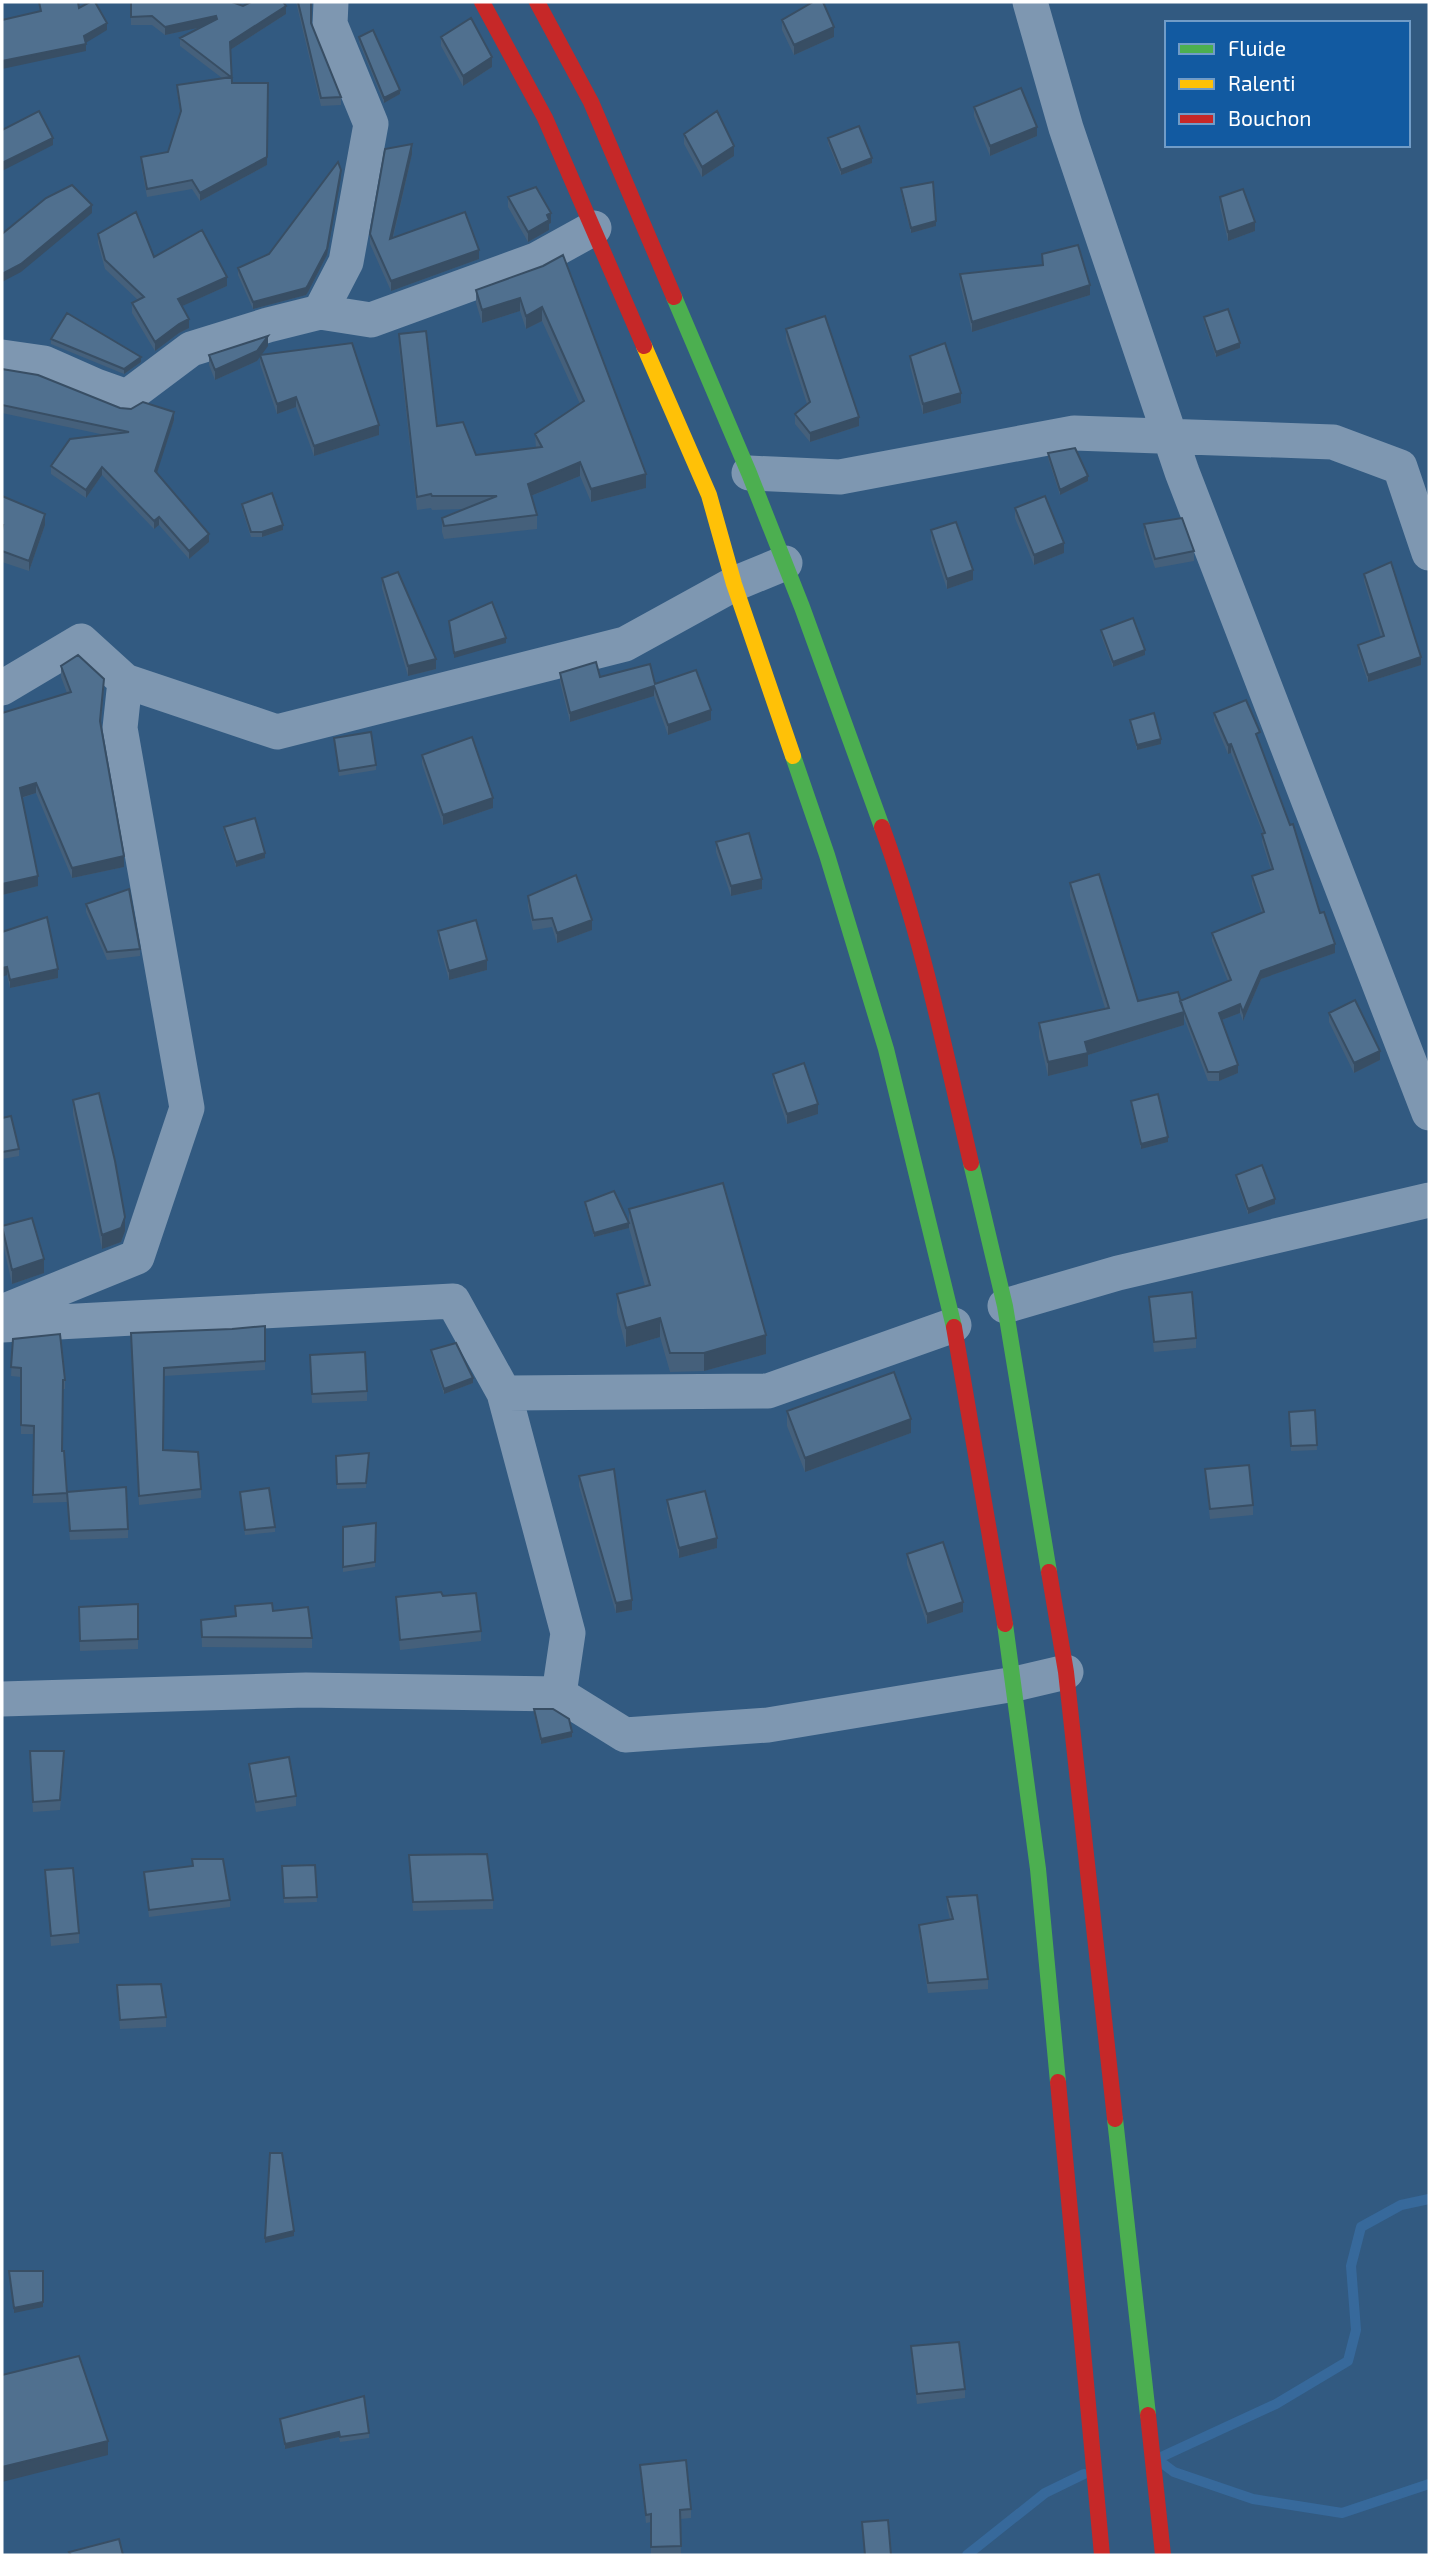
<svg xmlns="http://www.w3.org/2000/svg" width="1431" height="2557" viewBox="0 0 1431 2557" font-family="'Exo 2',sans-serif">
	<style>
		.lines { fill: none; stroke-linecap: round; stroke-linejoin: round }
		.stream { stroke: #37699b; stroke-width: 10 }
		.street { stroke: #7e97b1; stroke-width: 35 }
		.fast { stroke: #4caf50; stroke-width: 16 }
		.slow { stroke: #ffc107; stroke-width: 16 }
		.jam { stroke: #c62828; stroke-width: 16 }
		.wall { fill: #45607b }
		.shaded-wall { fill: #384e64 }
		.building { fill: #50708f; stroke: #384e64; stroke-width: 2 }
	</style>
	<rect width="100%" height="100%" fill="#325a81"/>
	<g class="lines">
		<path class="stream" d="M1159 2458 1276 2404 1348 2361 1356 2330 1351 2266 1361 2227 1401 2205 1429 2199
			M1162 2463 1174 2472 1253 2499 1342 2513 1429 2484
			M967 2555 1045 2493 1084 2474"/>
		<path class="street" d="M1030 2 1066 128 1182 472 1429 1113
			M320 312 346 262 371 124 330 24 331 2
			M2 357 44 363 96 386 127 397 191 349 268 325 320 312 371 320 536 260 594 228
			M749 473 840 477 1074 433 1333 442 1400 467 1429 553
			M2 688 81 641 125 681 277 732 625 644 734 584 785 563
			M1005 1306 1118 1273 1429 1200
			M2 1312 137 1257 187 1108 120 728 125 681
			M2 1325 453 1301 504 1393 768 1391 954 1325
			M504 1393 568 1633 559 1694
			M2 1699 306 1690 559 1694 625 1735 768 1725 1015 1684 1066 1672"/>
		<path class="fast" d="M674 297 749 473 802 607 882 827
			M793 756 827 855 886 1049 954 1327
			M971 1163 1005 1306 1049 1572
			M1005 1624 1038 1869 1058 2082
			M1115 2119 1148 2415"/>
		<path class="slow" d="M644 346 709 495 734 584 793 756"/>
		<path class="jam" d="M482 2 545 118 644 346
			M537 2 591 102 674 297
			M882 827C922 936 945 1051 971 1163
			M954 1327 1005 1624
			M1049 1572 1066 1672 1115 2119
			M1058 2082 1102 2555
			M1148 2415 1163 2555"/>
	</g>
	<path class="wall" d="M131 2 243 6 286 14 230 50 232 83 267 165 200 201 192 189 147 197 141 165V157L168 152 181 114 177 93V85L222 78 180 46V38L201 27 165 35 152 25H131Z
		M296 2H311V23L341 97V105L321 106Z
		M782 20 834 37 794 55 782 30Z
		M359 37 400 94 384 103 359 42Z
		M441 37 492 67 463 86 441 46Z
		M974 107 1037 136 990 156 974 116Z
		M684 134 734 156 702 177 684 144Z
		M828 138 872 163 841 175 828 143Z
		M412 154 393 238 479 259 391 291 370 244V234Z
		M341 177 327 255 308 292 306 295 253 309 238 275V268L269 254Z
		M901 188 936 226 911 233 901 193Z
		M508 197 551 223 549 224V230L528 242 508 207Z
		M1220 197 1255 231 1228 241 1220 207Z
		M98 234 154 257 227 286 182 306 189 328 179 333 155 351 132 313V303L138 300 105 269 98 243Z
		M1042 254 1090 295 972 332 960 284V274L1042 265Z
		M543 266 646 488 591 502 580 476 531 496 537 515V529L444 539 442 532V518L463 509 432 510 431 508 417 510 399 347V334L437 426 476 455 536 448 535 434 580 404 542 321 526 329 520 311 482 323 476 303V290Z
		M1204 317 1240 348 1216 357 1204 322Z
		M786 329 859 426 810 442 795 424V414L807 404 786 339Z
		M51 339 141 362 124 374 51 344Z
		M268 346 261 354 379 435 314 456 296 407 277 414 260 364V356L257 361 215 380 209 365V355Z
		M910 356 961 403 923 414 910 366Z
		M2 369 120 408 174 420 156 473 209 542 189 559 159 525 154 529 102 475 86 498 51 474V466L105 435 2 413Z
		M1048 453 1088 481 1060 495 1048 458Z
		M2 496 45 525 29 571 2 562Z
		M242 504 283 530 262 537H251L242 509Z
		M1015 508 1064 553 1034 565 1015 518Z
		M1144 524 1194 551V561L1155 568 1144 534Z
		M931 530 973 580 947 589 931 540Z
		M1364 574 1421 665 1368 682 1358 652V645L1381 637 1364 581Z
		M382 578 436 669 408 676 382 588Z
		M1101 630 1145 655 1113 667 1101 635Z
		M61 666 104 689 101 724 124 867 72 878 36 793 22 798 38 886 2 895V713L67 693 61 677Z
		M560 673 655 684 711 720 668 735 654 696 570 722 560 682Z
		M1214 713 1260 741H1259L1335 953 1261 979 1243 1021 1240 1013 1222 1020 1238 1073 1219 1081H1208L1184 1018V1025L1088 1055V1066L1048 1076 1039 1037V1023L1105 1008 1070 896V883L1138 1001 1181 1000 1228 981 1212 941V933L1262 913 1252 884V876L1271 870 1262 842 1263 833 1231 753 1228 754 1214 721Z
		M1130 720 1161 744 1137 750 1130 725Z
		M334 738 376 765V770L339 776Z
		M422 755 493 808 443 825 422 764Z
		M224 827 265 858 236 867 224 832Z
		M716 842 762 889 731 896 716 852Z
		M528 896 592 930 557 943 552 927 533 930 528 906Z
		M86 904 140 949V956L107 960 86 912Z
		M438 931 487 970 449 980 438 940Z
		M2 932 58 978 10 988 7 975Z
		M1329 1013 1380 1060 1354 1073 1329 1022Z
		M773 1074 818 1114 787 1124 773 1083Z
		M73 1100 125 1231 121 1242 102 1249 73 1114Z
		M1131 1101 1168 1142 1141 1149 1131 1106Z
		M2 1118 19 1149V1156L2 1159Z
		M1236 1175 1275 1204 1248 1214 1236 1180Z
		M585 1202 629 1223V1209L766 1354 704 1371 670 1372 660 1337 626 1347 617 1313V1294L645 1286 629 1228 594 1237 585 1207Z
		M2 1226 44 1273 12 1284 2 1240Z
		M1149 1297 1196 1338V1348L1154 1352 1149 1307Z
		M265 1326V1370L164 1376V1450L201 1489V1498L139 1505 131 1342Z
		M13 1339 65 1380V1389H63L62 1451 67 1493 128 1529V1538L70 1540 67 1502 33 1503 34 1434H21V1377L11 1376Z
		M431 1350 473 1383 444 1394 431 1355Z
		M310 1365 367 1391V1401L312 1403Z
		M1315 1410 1317 1450 1291 1451 1289 1412Z
		M787 1411 911 1433 805 1472 787 1426Z
		M369 1453 366 1488 337 1489 336 1456Z
		M1205 1469 1253 1505V1515L1210 1519Z
		M579 1476 632 1610 616 1613 579 1486Z
		M240 1492 275 1527V1532L245 1535Z
		M667 1500 717 1548 679 1558 667 1510Z
		M376 1523 375 1567 343 1572V1527Z
		M907 1554 963 1612 927 1624 907 1564Z
		M443 1596 481 1631V1641L400 1650 396 1597Z
		M138 1604V1649L80 1651 79 1607Z
		M235 1606 273 1611 312 1638V1648L202 1647 201 1620 235 1616Z
		M534 1709 572 1737 541 1744 534 1714Z
		M30 1761H64L60 1810 33 1812Z
		M249 1764 296 1796V1806L256 1812 249 1774Z
		M409 1855 493 1900V1909L413 1911Z
		M192 1859 230 1900V1907L149 1917 144 1872 192 1866Z
		M315 1865 317 1902 284 1903 282 1871Z
		M45 1870 79 1933V1943L51 1946Z
		M947 1897 988 1979V1989L928 1993 919 1935V1925L950 1919 947 1907Z
		M117 1985 166 2017V2027L120 2029Z
		M911 2346 965 2389V2398L917 2404 911 2356Z
		M280 2419 369 2433V2438L340 2442 339 2437 285 2449Z
		M640 2465 691 2509V2518L680 2519 681 2554 651 2555V2522L646 2523Z"/>
	<path class="shaded-wall" d="M286 6V14L230 50V42Z
		M216 16V24L165 35V27Z
		M107 23V30L84 44V36Z
		M834 27V37L794 55V45Z
		M86 44V51L2 69V61Z
		M492 57V67L463 86V76Z
		M268 83 267 165 200 201V193Z
		M400 90V94L384 103V98Z
		M1037 127V136L990 156V146Z
		M53 138V145L2 171V163Z
		M412 144V154L390 249V239Z
		M734 146V156L702 177V167Z
		M872 158V163L841 175V170Z
		M341 170V177L327 255 308 292 306 295 253 309V302Z
		M92 205V213L21 272 2 282V274Z
		M551 213V223L549 224V230L528 242V232Z
		M936 221V226L911 233V228Z
		M1255 222V231L1228 241V232Z
		M479 250V259L391 291V281Z
		M227 277V286L178 308V299Z
		M1090 285V295L972 332V322Z
		M520 298V311L482 323V310Z
		M542 307V321L526 329V316Z
		M189 319V328L179 333 155 351V342L179 324Z
		M268 336V346L257 361 215 380V370Z
		M1240 343V348L1216 357V352Z
		M141 357V362L124 374V369Z
		M961 393V403L923 414V404Z
		M296 397V407L277 414V404Z
		M174 412V420L155 479V471Z
		M859 417V426L810 442V433Z
		M379 425V435L314 456V446Z
		M580 462V476L528 497V484Z
		M102 467V475L86 498V490Z
		M646 474V488L591 502V489Z
		M1088 476V481L1060 495V490Z
		M45 514V525L29 571V561Z
		M159 517V525L154 529V521Z
		M283 525V530L262 537V532Z
		M209 534V542L189 559V551Z
		M1064 543V553L1034 565V555Z
		M973 570V580L947 589V579Z
		M506 638V643L454 658V653Z
		M1145 650V655L1113 667V662Z
		M1421 657V665L1368 682V675Z
		M436 659V669L408 676V666Z
		M654 686V696L570 722V713Z
		M711 710V720L668 735V725Z
		M1161 739V744L1137 750V745Z
		M1231 744V753L1228 754V745Z
		M36 783V793L20 798V788Z
		M493 798V808L443 825V815Z
		M265 853V858L236 867V862Z
		M124 856V867L72 878V868Z
		M38 876V886L2 895V884Z
		M762 879V889L731 896V886Z
		M592 920V930L557 943V933Z
		M1335 944V953L1261 979 1243 1021V1012L1261 971Z
		M487 960V970L449 980V971Z
		M7 967V975L2 977V968Z
		M58 969V978L10 988V980Z
		M1240 1004V1013L1219 1021V1013Z
		M1184 1012V1025L1088 1055V1066L1048 1076V1062L1085 1042Z
		M1380 1051V1060L1354 1073V1063Z
		M1238 1065V1073L1219 1081V1072Z
		M818 1104V1114L787 1124V1114Z
		M1168 1137V1142L1141 1149V1144Z
		M1275 1199V1204L1248 1214V1209Z
		M125 1217V1231L121 1242 102 1249V1235Z
		M629 1223V1228L594 1237V1233Z
		M44 1259V1273L12 1284V1270Z
		M660 1318V1337L626 1347V1328Z
		M766 1335V1354L704 1371V1353Z
		M473 1378V1383L444 1394V1389Z
		M911 1419V1433L805 1472V1458Z
		M717 1538V1548L679 1558V1548Z
		M632 1600V1610L616 1613V1603Z
		M963 1602V1612L927 1624V1614Z
		M572 1732V1737L541 1744V1739Z
		M294 2231V2236L265 2243V2238Z
		M43 2271V2307L14 2313V2308Z
		M339 2432V2437L285 2449V2444Z
		M108 2441V2455L2 2482V2467Z"/>
	<path class="building" d="M39 2H78L79 8 90 2H95L107 23 84 36 86 44 2 61V20L41 11Z
		M131 2H232L243 6 251 2H283L286 6 230 42 232 83H268L267 157 200 193 192 180 147 189 141 157 168 152 181 111 177 85 231 77 180 38 217 19 216 16 165 27 152 16 131 17Z
		M298 2H311V23L341 97 321 98Z
		M813 2H823L834 27 794 45 782 20Z
		M471 18 492 57 463 76 441 37Z
		M373 30 400 90 384 98 359 37Z
		M1021 88 1037 127 990 146 974 107Z
		M39 111 53 138 2 163V130Z
		M717 111 734 146 702 167 684 134Z
		M859 126 872 158 841 170 828 138Z
		M412 144 390 239 465 212 479 250 391 281 370 234 385 149Z
		M338 162 341 170 327 249 308 285 306 288 253 302 238 268 269 254Z
		M933 182 936 221 911 228 901 188Z
		M72 185 92 205 21 264 2 274V234L46 198Z
		M536 187 551 213 547 215 549 220 528 232 508 197Z
		M1243 189 1255 222 1228 232 1220 197Z
		M136 212 154 257 202 230 227 277 178 299 189 319 179 324 155 342 132 303 144 297 105 260 98 234Z
		M1078 245 1090 285 972 322 960 274 1043 265 1042 254Z
		M563 255 646 474 591 489 580 462 528 484 537 515 444 526 442 518 497 496H432L431 494 417 497 399 334 426 331 437 426 463 422 476 455 542 447 535 434 584 401 542 307 526 316 520 298 482 310 476 290 543 266Z
		M1228 309 1240 343 1216 352 1204 317Z
		M67 313 141 357 124 369 51 339Z
		M825 316 859 417 810 433 795 414 810 402 786 329Z
		M268 336 257 351 215 370 209 355Z
		M352 343 379 425 314 446 296 397 277 404 260 355Z
		M945 343 961 393 923 404 910 356Z
		M2 369 38 375 120 408 131 409 143 402 174 412 155 471 209 534 189 551 159 517 154 521 102 467 86 490 51 466 70 439 129 432 2 405Z
		M1075 448 1088 476 1060 490 1048 453Z
		M272 493 283 525 262 532H251L242 504Z
		M2 496 45 514 29 561 2 551V530L3 525H2Z
		M1045 496 1064 543 1034 555 1015 508Z
		M1182 518 1194 551 1155 559 1144 524Z
		M956 522 973 570 947 579 931 530Z
		M1391 562 1421 657 1368 675 1358 645 1384 636 1364 574Z
		M398 572 436 659 408 666 382 578Z
		M492 602 506 638 454 653 449 621Z
		M1133 618 1145 650 1113 662 1101 630Z
		M78 655 104 679 100 721 124 856 72 868 36 783 20 788 38 876 2 884V713L71 692 61 666Z
		M596 662 600 677 650 664 655 684 696 670 711 710 668 725 654 686 570 713 560 673Z
		M1246 700 1260 732 1256 734 1290 825 1293 824 1320 913 1324 912 1335 944 1261 971 1243 1012 1240 1004 1219 1013 1238 1065 1219 1072H1208L1180 1001 1231 980 1212 933 1264 912 1252 876 1273 869 1262 834 1265 833 1231 744 1228 745 1214 713Z
		M1154 713 1161 739 1137 745 1130 720Z
		M371 732 376 765 339 771 334 738Z
		M472 737 493 798 443 815 422 755Z
		M255 818 265 853 236 862 224 827Z
		M749 833 762 879 731 886 716 842Z
		M1099 874 1138 1001 1178 992 1184 1012 1085 1042 1088 1053 1048 1062 1039 1023 1109 1008 1070 883Z
		M576 875 592 920 557 933 552 918 533 920 528 896Z
		M129 889 140 949 107 952 86 904Z
		M47 917 58 969 10 980 7 967 2 968V932Z
		M476 920 487 960 449 971 438 931Z
		M1355 1000 1380 1051 1354 1063 1329 1013Z
		M804 1063 818 1104 787 1114 773 1074Z
		M99 1093 115 1161 125 1217 121 1228 102 1235 73 1100Z
		M1158 1094 1168 1137 1141 1144 1131 1101Z
		M11 1116 19 1149 2 1152V1118Z
		M1262 1165 1275 1199 1248 1209 1236 1175Z
		M723 1183 766 1335 704 1353H670L660 1318 626 1328 617 1294 650 1285 629 1209Z
		M614 1191 629 1223 594 1233 585 1202Z
		M32 1218 44 1259 12 1270 2 1226Z
		M1192 1292 1196 1338 1154 1342 1149 1297Z
		M265 1326V1361L164 1368 163 1450 198 1452 201 1489 139 1496 131 1333 232 1329Z
		M60 1334 65 1380H63L62 1451H64L67 1493 33 1495 34 1426 21 1425V1368L11 1367 13 1339Z
		M456 1343 473 1378 444 1389 431 1350Z
		M365 1352 367 1391 312 1394 310 1355Z
		M894 1372 911 1419 805 1458 787 1411Z
		M1315 1410 1317 1445 1291 1446 1289 1412Z
		M369 1453 366 1483 337 1484 336 1456Z
		M1249 1465 1253 1505 1210 1509 1205 1469Z
		M614 1469 632 1600 616 1603 579 1476Z
		M126 1487 128 1529 70 1531 67 1492Z
		M269 1488 275 1527 245 1530 240 1492Z
		M705 1491 717 1538 679 1548 667 1500Z
		M376 1523 375 1562 343 1567V1527Z
		M943 1542 963 1602 927 1614 907 1554Z
		M441 1592 443 1596 476 1593 481 1631 400 1640 396 1597Z
		M272 1603 273 1611 308 1607 312 1638 202 1637 201 1620 236 1616 235 1606Z
		M138 1604V1639L80 1641 79 1607Z
		M534 1709H553L569 1719 572 1732 541 1739Z
		M30 1751H64L60 1800 33 1802Z
		M289 1757 296 1796 256 1802 249 1764Z
		M487 1854 493 1900 413 1902 409 1855Z
		M192 1859H223L230 1900 149 1910 144 1872 193 1866Z
		M315 1865 317 1897 284 1898 282 1866Z
		M73 1868 79 1933 51 1936 45 1870Z
		M977 1895 988 1979 928 1983 919 1925 953 1919 947 1897Z
		M161 1984 166 2017 120 2020 117 1985Z
		M270 2153H282L294 2231 265 2238Z
		M9 2271H43V2302L14 2308Z
		M959 2342 965 2389 917 2394 911 2346Z
		M79 2356 108 2441 2 2467V2375Z
		M364 2396 369 2433 340 2437 339 2432 285 2444 280 2419Z
		M686 2460 691 2509 680 2510 681 2546 651 2547V2514L646 2515 640 2465Z
		M888 2520 891 2555H865L862 2522Z
		M119 2539 123 2555H71L69 2552Z"/>
	<rect width="1431" height="2557" fill="none" stroke="#ffffff" stroke-width="7"/>
	<rect x="1165" y="21" width="245" height="126" fill="#125aa1" stroke="#719cc7" stroke-width="2"/>
	<rect x="1179" y="44" width="35" height="10" fill="#4caf50" stroke="#719cc7" stroke-width="2"/>
	<text x="1228" y="56" font-size="21" fill="#ffffff">Fluide</text>
	<rect x="1179" y="79" width="35" height="10" fill="#ffc107" stroke="#719cc7" stroke-width="2"/>
	<text x="1228" y="91" font-size="21" fill="#ffffff">Ralenti</text>
	<rect x="1179" y="114" width="35" height="10" fill="#c62828" stroke="#719cc7" stroke-width="2"/>
	<text x="1228" y="126" font-size="21" fill="#ffffff">Bouchon</text>
</svg>
